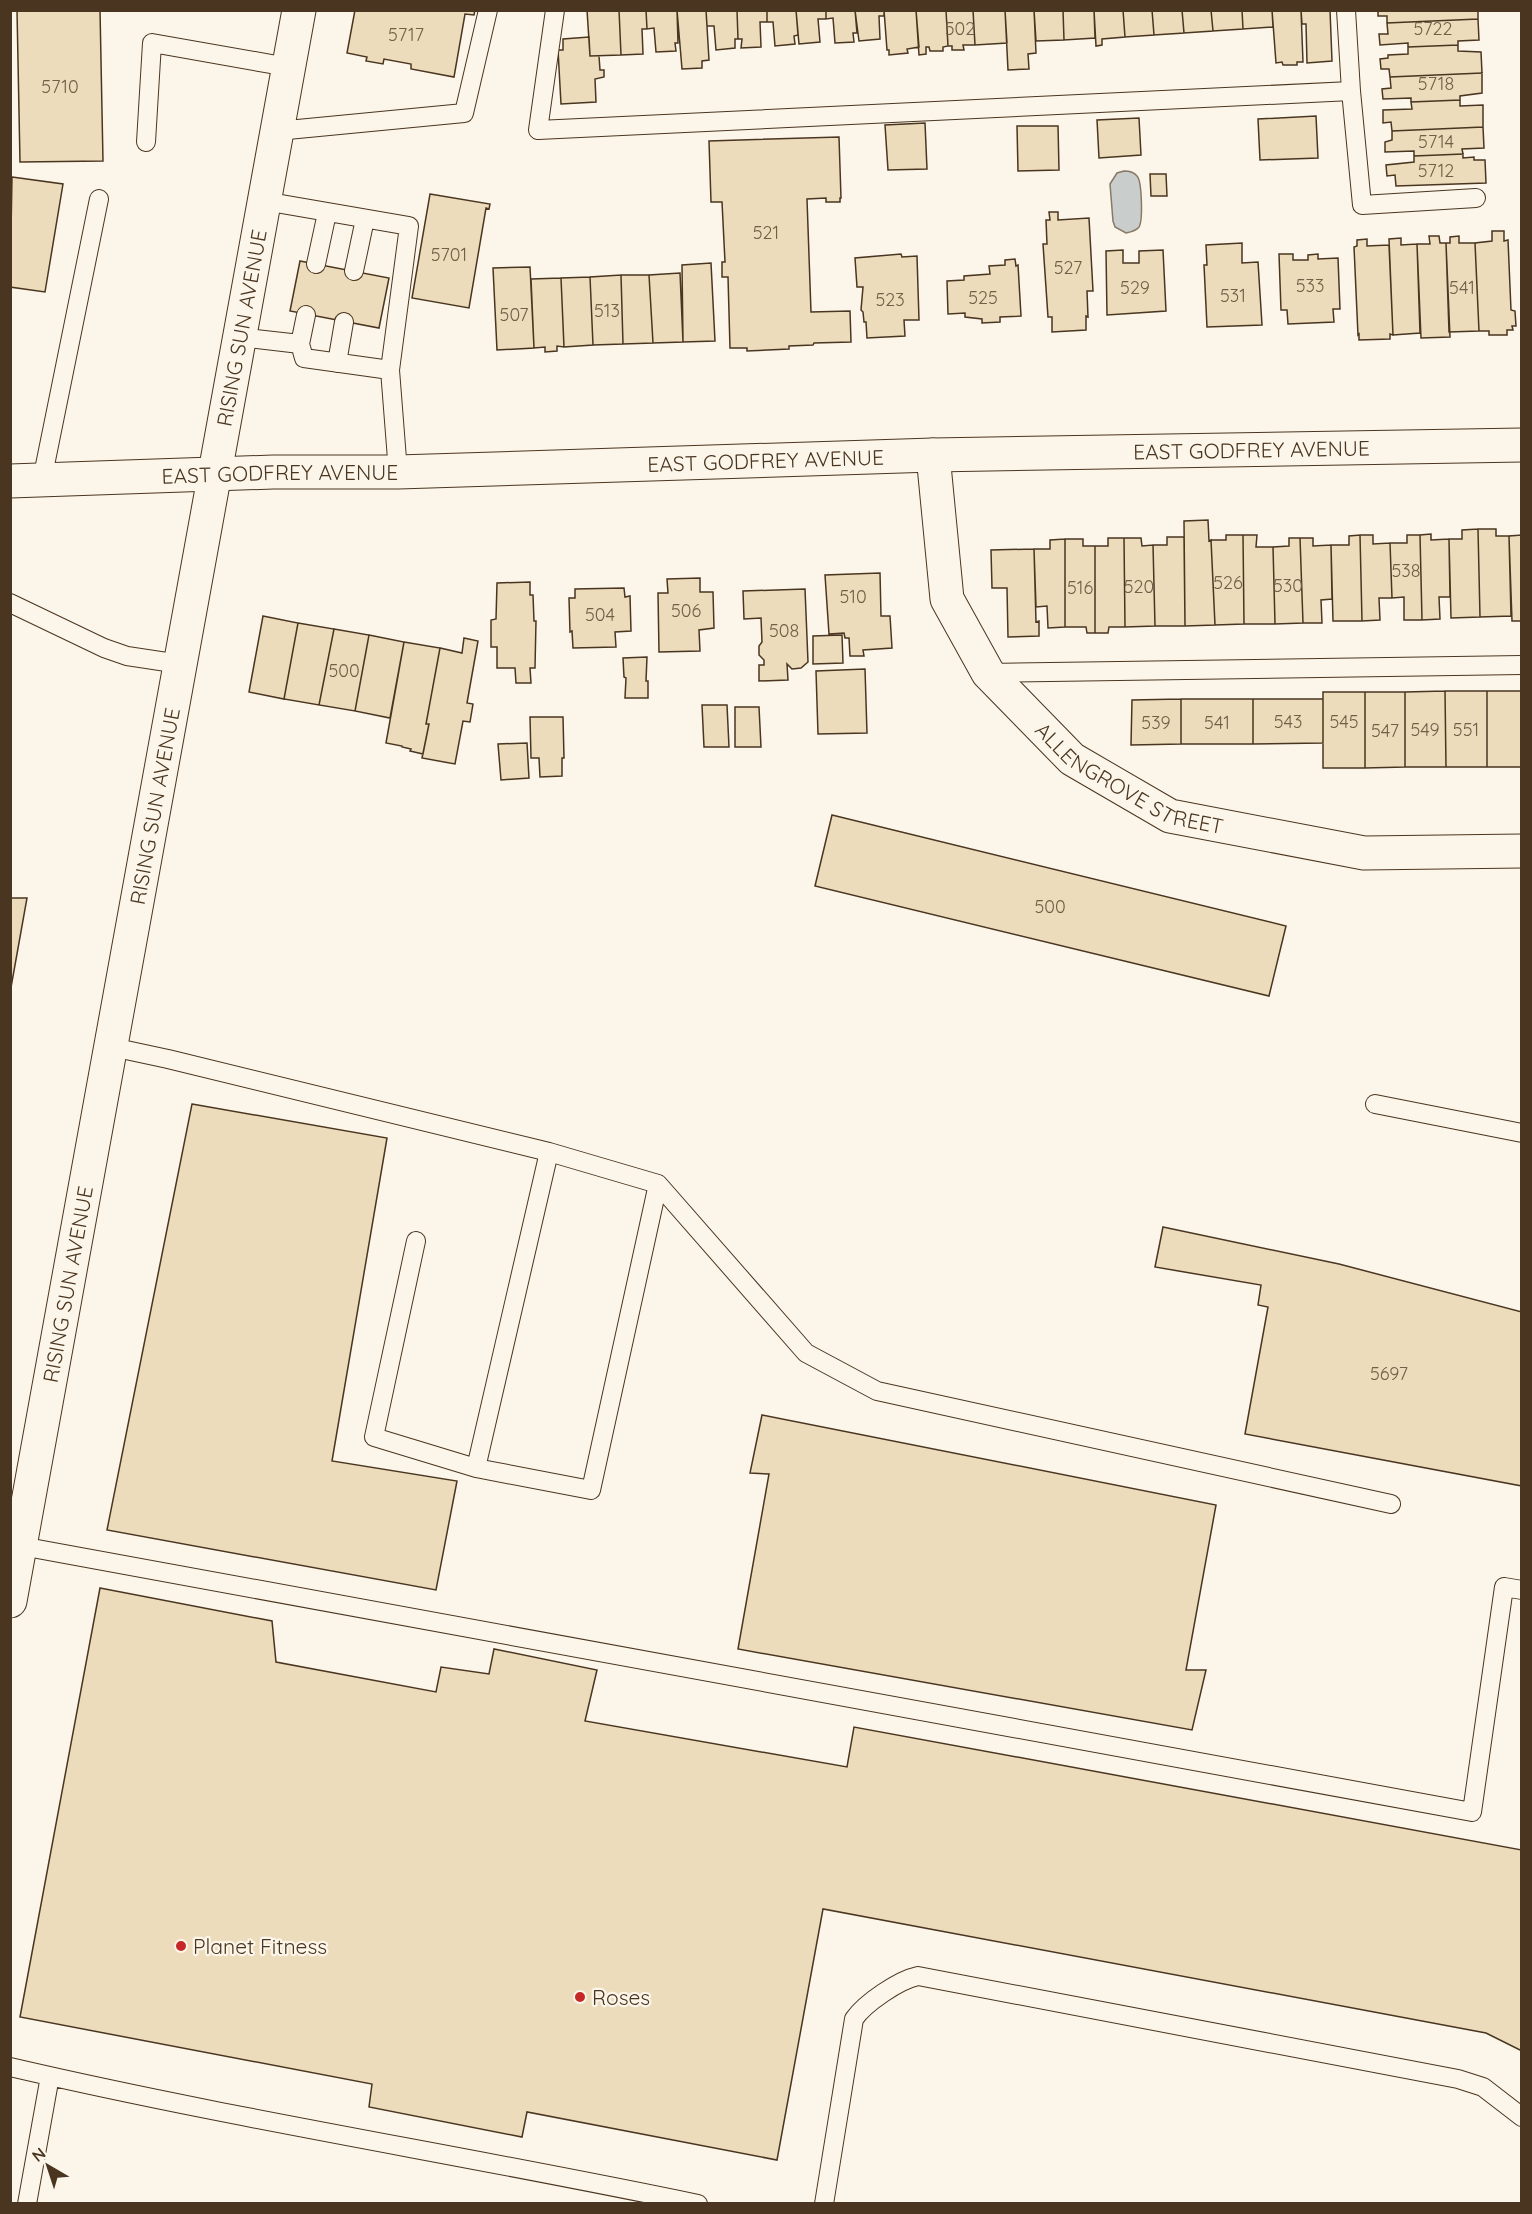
<svg xmlns="http://www.w3.org/2000/svg" width="1532" height="2214" viewBox="0 0 1532 2214" font-family="Quicksand,sans-serif">
	<style>
		.water { fill: #c9cecd; stroke: #887966; stroke-width: 1.5 }
		.building { fill: #ecdcbc; stroke: #4a3520; stroke-width: 1.5 }
		.lines { fill: none; stroke-linecap: round; stroke-linejoin: round }
		.service-casing { stroke: #4a3520; stroke-width: 20 }
		.minor-casing { stroke: #4a3520; stroke-width: 35 }
		.tertiary-casing { stroke: #4a3520; stroke-width: 35 }
		.secondary-casing { stroke: #4a3520; stroke-width: 35 }
		.service { stroke: #fbf6e9; stroke-width: 18 }
		.minor { stroke: #fbf6e9; stroke-width: 33 }
		.tertiary { stroke: #fbf6e9; stroke-width: 33 }
		.secondary { stroke: #fbf6e9; stroke-width: 33 }
		.poi-dot { fill: #c62828; stroke: #fbf6e9; stroke-width: 2 }
		.labels { text-anchor: middle; dominant-baseline: central; stroke-width: 4.5; stroke-linejoin: round; paint-order: stroke }
		.number-label { font-size: 18px; fill: #725f47 }
		.street-label { font-size: 21px; fill: #4a3520; stroke: #fbf6e9 }
		.poi-label { font-size: 21px; fill: #4a3520; stroke: #fbf6e9; text-anchor: start }
	</style>
	<rect width="100%" height="100%" fill="#fbf6e9"/>
	<path class="water" d="M1124 171C1129 171 1134 172 1137 176 1142 181 1143 221 1139 227 1136 231 1131 232 1126 233L1115 227 1113 221 1110 184 1117 173Z"/>
	<path class="building" d="M17 10H100L103 161 20 162Z
		M355 10H475L474 15 465 14 454 77 411 69V64L384 59 383 64 366 61 367 57 347 53Z
		M587 10H619L621 55 590 56Z
		M619 10H646L647 29H642L643 54 621 55Z
		M646 10H677L678 43H675L676 51 656 52 654 28 647 29Z
		M677 10H706L709 60 702 61V68L682 69Z
		M706 10H737L738 39H735V48L716 50 714 26H707Z
		M737 10H767V22H760L761 47 741 48 742 39H738Z
		M767 10H796L798 35 794 36 795 44 775 46 773 22H767Z
		M796 10H826V19H818L820 42 799 44Z
		M826 10H855L857 33H853L854 42 835 43 833 18 826 19Z
		M855 10H884V16H879L880 39 859 41Z
		M884 10H916L919 47 907 49 908 53 889 55V50H887Z
		M916 10H946L948 46 943 47V51H930L929 47H926V54L919 55Z
		M946 10H973L975 45H963L964 50H952V46H948Z
		M973 10H1005L1007 43 975 45Z
		M1005 10H1034L1036 53 1028 54 1029 69 1008 70Z
		M1034 10H1063L1064 40 1036 41Z
		M1063 10H1094L1095 38 1064 40Z
		M1094 10H1123L1125 37 1102 39V45L1096 46Z
		M1123 10H1152L1154 35 1125 37Z
		M1152 10H1182L1184 33 1154 35Z
		M1182 10H1211L1213 31 1184 33Z
		M1211 10H1242L1243 29 1213 31Z
		M1242 10H1272L1273 27 1243 29Z
		M1272 10H1301L1303 62H1297V65H1283L1282 62 1276 63Z
		M1301 10H1330L1332 61 1307 63 1306 24H1302Z
		M1378 10H1478V19L1387 23V16H1378Z
		M1478 19 1479 40 1458 41V45L1408 47V43L1380 45 1379 34H1388L1387 23Z
		M589 37 590 56H599L600 70H604V77L595 79 596 102 561 104 558 50H563V39Z
		M1458 45V51L1481 52 1482 73 1390 77 1389 69H1381L1380 59 1388 58V55L1408 54V47Z
		M1482 73V93L1460 96V100L1411 102V98L1383 99 1382 89 1391 88 1390 77Z
		M1460 100V106L1483 105V127L1392 131 1391 122 1383 123V110L1412 109 1411 102Z
		M1316 116 1318 158 1260 160 1258 119Z
		M1139 118 1141 155 1099 158 1097 120Z
		M925 123 927 169 888 170 885 125Z
		M1017 126H1058L1059 170 1018 171Z
		M1483 127 1484 148 1462 149 1463 154 1414 156V151L1385 152V142L1392 140V131Z
		M839 137 841 198H840V202H826V198L807 199 811 312 850 311 851 342 814 343 813 345 789 346V349L747 351V348H730L728 277H722V262H725L722 202H711L709 141Z
		M1463 154V158L1474 157V160H1485L1486 183 1396 186 1395 175 1387 176 1386 165 1414 162V156Z
		M1150 174H1166L1167 196H1151Z
		M12 177 63 184 45 292 10 287Z
		M430 194 490 204 489 209 486 208 469 308 412 298Z
		M1049 212H1058V220L1089 218 1093 291H1087L1088 317 1086 316V330L1052 332V317H1048L1043 244H1047L1046 220H1050Z
		M1492 231H1504V241L1508 240 1511 310 1515 311 1516 326H1512L1513 330H1507V335H1489V331H1479L1475 243 1492 241Z
		M1429 236H1439L1440 243H1446L1450 337 1421 338 1417 244H1430Z
		M1459 236V243H1475L1479 331 1449 332 1446 243H1450V237Z
		M1401 238V245L1417 244 1420 333 1393 335 1389 239Z
		M1367 239V246L1389 245 1393 335 1390 334V339L1359 340V334L1358 335 1354 247 1357 246V240Z
		M1242 243V263L1258 262 1262 325 1207 327 1204 265H1207L1206 245Z
		M1123 250V263H1139V251L1163 250 1166 311 1107 315 1106 251Z
		M901 254 902 257 917 256 919 320H904L905 336 867 338 866 322H864L863 312 861 310 863 287H857L855 258Z
		M1279 254H1293V260H1308V255L1318 254V259L1338 258 1340 309H1333L1334 322 1288 324 1287 310H1281Z
		M1015 259 1016 266 1018 265 1021 316 1000 317V322L982 323V319L965 317V313L948 314 947 281 964 280V276L990 274 989 266 1005 265V260Z
		M300 261 389 278 379 328 290 311Z
		M711 263 715 341 683 342 682 265Z
		M530 267 534 348 497 350 493 268Z
		M680 273 683 342 653 343 649 275Z
		M621 275 623 344 593 345 590 277Z
		M621 275H649L653 343 623 344Z
		M590 277 593 345 564 347 561 278Z
		M561 278 564 347 557 346V351L545 352V347L534 348 531 279Z
		M1208 520 1209 541 1211 540 1215 625 1185 626 1184 521Z
		M1478 529H1496V536H1509L1511 616 1480 617Z
		M1478 529 1480 617 1451 618 1449 539H1462V530Z
		M1431 534V540L1449 539 1450 597H1439L1440 619 1422 620 1420 535Z
		M1226 535H1243L1244 624 1215 625 1211 540H1226Z
		M1243 535H1257L1256 547H1273L1275 624H1244Z
		M1360 535 1362 621H1333L1331 545H1349V536Z
		M1360 535H1373V544L1390 543 1392 598H1379L1380 620 1362 621Z
		M1407 535H1420L1422 620H1404V597L1392 598 1390 543H1407Z
		M1522 535V621H1512L1509 536Z
		M1167 537H1184L1185 626H1155L1153 545H1167Z
		M1108 538H1124L1125 627H1109L1108 633H1095V546H1108Z
		M1124 538H1141L1142 546 1153 545 1155 626 1125 627Z
		M1289 538H1300L1303 623 1275 624 1273 547 1289 546Z
		M1300 538H1313V546L1331 545 1332 599 1321 600 1322 623H1303Z
		M1065 539V627L1048 628 1047 606 1036 607 1034 549H1050V540Z
		M1065 539H1083V546H1095V633H1087L1086 627H1065Z
		M1034 549 1036 622 1039 621V636L1008 637 1007 588H992L991 550Z
		M880 573 881 616H890L892 648 863 650 864 656H850L849 638H845L844 633 829 634 825 575Z
		M700 578V592H713L714 628 699 630 700 651 659 652 658 593H668L667 579Z
		M530 582V595H533L534 621H536L535 668H530L531 683H516L515 668H497V647H491V620L496 619 497 583Z
		M624 588 625 597 630 596 631 631 615 632 616 647 573 648 572 631 570 632 569 598H575V589Z
		M805 589 808 662 801 668 792 669 787 664 788 680 759 681V665H764V660L759 655V646L762 642 761 618 744 619 743 591Z
		M263 616 298 623 284 699 249 692Z
		M298 623 334 629 319 705 284 699Z
		M334 629 369 635 355 711 319 705Z
		M369 635 404 642 390 718 355 711Z
		M842 635 843 663 813 664V636Z
		M464 638 478 641 467 703 473 704 470 722 463 721 455 764 422 758 429 724H426L440 648 462 653Z
		M404 642 440 648 426 724H429L423 754 410 751 411 749 402 747V746L386 743Z
		M647 657 646 681H648V698H625L626 678 624 677 623 658Z
		M865 669 867 733 818 734 816 671Z
		M1445 691 1446 767H1405V692Z
		M1445 691H1487V767H1446Z
		M1487 691H1522V767H1487Z
		M1323 692H1365V768H1323Z
		M1365 692H1405V767L1365 768Z
		M1181 699V744L1131 745 1132 700Z
		M1181 699H1253V744H1181Z
		M1253 699H1323V743L1253 744Z
		M702 705H727L729 747H704Z
		M735 707H759L761 747H735Z
		M530 717H563L564 758H562V776L540 777 539 758H531Z
		M527 743 529 778 501 780 498 744Z
		M832 815 1286 926 1269 996 815 886Z
		M10 898H27L10 993Z
		M192 1104 387 1138 332 1461 457 1481 436 1590 107 1530Z
		M1163 1227 1339 1264 1522 1312V1486L1245 1434 1268 1307 1258 1305 1261 1285 1155 1267Z
		M762 1415 1216 1505 1186 1670H1206L1192 1730 738 1649 769 1474 750 1473Z
		M100 1588 272 1621 276 1662 436 1692 441 1667 489 1674 494 1649 597 1670 585 1721 847 1767 854 1727 1522 1850V2051L1486 2033 823 1909 777 2160 527 2112 522 2137 369 2107 372 2084 20 2017Z"/>
	<g class="lines">
		<g class="service-casing">
			<path id="service" d="M555 10 538 130 1351 91 1346 10
				M1351 91 1362 205 1476 198
				M277 131 464 113 488 10
				M146 142 152 43 288 67
				M264 201 409 226 390 370 398 472
				M316 264 327 213
				M354 271 365 219
				M306 315 300 344 304 358 390 370
				M239 337 300 344
				M337 363 344 322
				M42 480 99 199
				M10 603 104 648 127 656 180 664
				M988 673 1522 665
				M112 1047 168 1059 549 1152 476 1468 374 1437 416 1241
				M1375 1104 1522 1133
				M658 1184 806 1353 877 1391 1391 1504
				M476 1468 591 1490 658 1184 549 1152
				M21 1546 1472 1812 1504 1587 1522 1590
				M10 2067C238 2120 469 2156 698 2204
				M27 2204 50 2076
				M824 2204 854 2019C865 2003 899 1980 918 1976L1458 2079 1483 2087 1522 2117"/>
		</g>
		<g class="minor-casing">
			<g id="minor">
				<path id="s1" d="M933 455 947 599 988 673 1072 759 1170 816 1364 853 1522 851"/>
			</g>
		</g>
		<g class="tertiary-casing">
			<g id="tertiary">
				<path id="s2" d="M10 481 273 472H398L933 455 1522 445"/>
			</g>
		</g>
		<g class="secondary-casing">
			<g id="secondary">
				<path id="s3" d="M10 1601 299 10"/>
			</g>
		</g>
		<use href="#service" class="service"/>
		<use href="#minor" class="minor"/>
		<use href="#tertiary" class="tertiary"/>
		<use href="#secondary" class="secondary"/>
	</g>
	<g class="poi-dot">
		<circle cx="181" cy="1946" r="6"/>
		<circle cx="580" cy="1997" r="6"/>
	</g>
	<g class="labels">
		<g class="number-label">
			<text x="960" y="28">502</text>
			<text x="1433" y="28">5722</text>
			<text x="406" y="34">5717</text>
			<text x="1436" y="83">5718</text>
			<text x="60" y="86">5710</text>
			<text x="1436" y="141">5714</text>
			<text x="1436" y="170">5712</text>
			<text x="766" y="232">521</text>
			<text x="449" y="254">5701</text>
			<text x="1068" y="267">527</text>
			<text x="1310" y="285">533</text>
			<text x="1135" y="287">529</text>
			<text x="1462" y="287">541</text>
			<text x="1233" y="295">531</text>
			<text x="983" y="297">525</text>
			<text x="890" y="299">523</text>
			<text x="607" y="310">513</text>
			<text x="514" y="314">507</text>
			<text x="1406" y="570">538</text>
			<text x="1228" y="582">526</text>
			<text x="1288" y="585">530</text>
			<text x="1139" y="586">520</text>
			<text x="1080" y="587">516</text>
			<text x="853" y="596">510</text>
			<text x="686" y="610">506</text>
			<text x="600" y="614">504</text>
			<text x="784" y="630">508</text>
			<text x="344" y="670">500</text>
			<text x="1288" y="721">543</text>
			<text x="1344" y="721">545</text>
			<text x="1156" y="722">539</text>
			<text x="1217" y="722">541</text>
			<text x="1425" y="729">549</text>
			<text x="1466" y="729">551</text>
			<text x="1385" y="730">547</text>
			<text x="1050" y="906">500</text>
			<text x="1389" y="1373">5697</text>
		</g>
		<g class="street-label">
			<text stroke="none"><textPath href="#s3" startOffset="1294">RISING SUN AVENUE</textPath></text>
			<text stroke="none"><textPath href="#s2" startOffset="1242">EAST GODFREY AVENUE</textPath></text>
			<text stroke="none"><textPath href="#s2" startOffset="756">EAST GODFREY AVENUE</textPath></text>
			<text stroke="none"><textPath href="#s2" startOffset="270">EAST GODFREY AVENUE</textPath></text>
			<text stroke="none"><textPath href="#s1" startOffset="410">ALLENGROVE STREET</textPath></text>
			<text stroke="none"><textPath href="#s3" startOffset="808">RISING SUN AVENUE</textPath></text>
			<text stroke="none"><textPath href="#s3" startOffset="322">RISING SUN AVENUE</textPath></text>
		</g>
		<g class="poi-label">
			<text x="193" y="1946">Planet Fitness</text>
			<text x="592" y="1997">Roses</text>
		</g>
	</g>
	<rect width="1532" height="2214" fill="none" stroke="#4a3520" stroke-width="24"/>
	<g transform="translate(48 2166) rotate(321)" stroke="#fbf6e9" stroke-width="4.5" paint-order="stroke">
	<path d="M0-4.5L10 22L0 15L-10 22Z" fill="#4a3520"/>
	<text y="-9" font-size="16" font-weight="bold" text-anchor="middle" fill="#4a3520">N</text>
	</g>
</svg>
